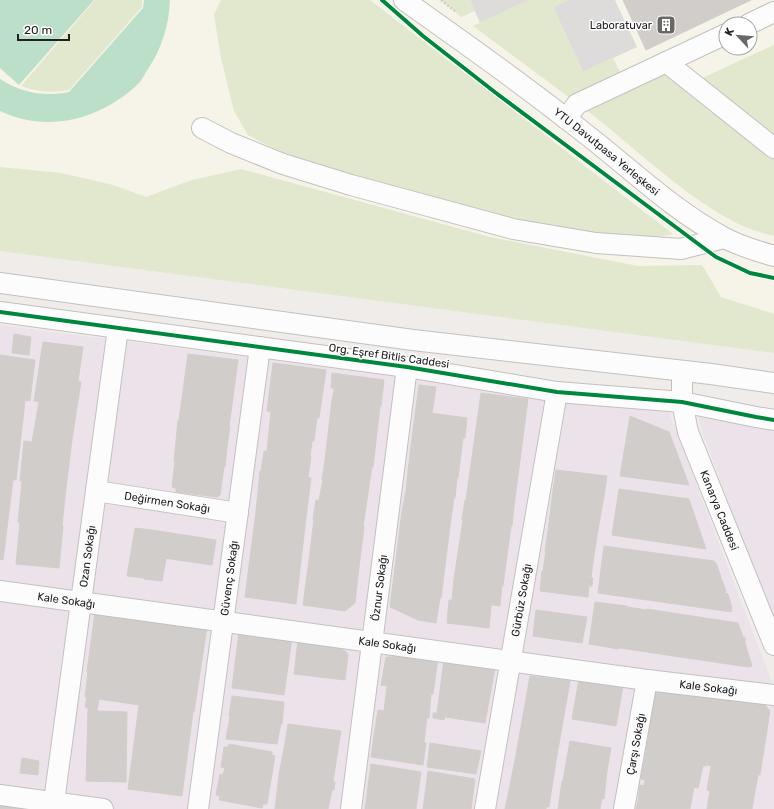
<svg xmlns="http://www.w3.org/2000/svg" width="774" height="809" viewBox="0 0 774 809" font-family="Rubik,sans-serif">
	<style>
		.industrial { fill: #ebe3e9 }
		.education { fill: #f6f3e8; fill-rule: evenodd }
		.religious { fill: #dddcdb }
		.grass { fill: #e1e8cd }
		.pitch { fill: #bbdfc9 }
		.building { fill: #d0cdcb; stroke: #d2cecc }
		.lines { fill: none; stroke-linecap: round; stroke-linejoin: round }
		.minor-casing { stroke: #c2c1c0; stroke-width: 22 }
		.path { stroke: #d6caca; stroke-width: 2.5; stroke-dasharray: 2 2; stroke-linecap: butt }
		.minor { stroke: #fdfcfc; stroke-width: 20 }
		.cycleway-casing { stroke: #fff; stroke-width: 6 }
		.cycleway { stroke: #00873e; stroke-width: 4 }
		.labels { text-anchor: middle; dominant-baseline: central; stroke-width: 3; stroke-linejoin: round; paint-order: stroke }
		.poi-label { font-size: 11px; fill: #212121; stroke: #fff; text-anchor: end }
		.street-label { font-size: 11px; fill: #212121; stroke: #fff }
	</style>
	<rect width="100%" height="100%" fill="#efecea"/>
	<path class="industrial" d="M0 325 669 412 774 688V809H0Z
		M698 415 774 425V623L701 429Z"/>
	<path class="education" d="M0 0H774V353L0 251ZM726 24H750V48H726Z"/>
	<path class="religious" d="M470 0H529L480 23Z
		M568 0H615L637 47 583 72 553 7Z"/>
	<path class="grass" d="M95 0H142V7L69 90C51 93 38 92 21 86Z
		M221 0H370L673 234 642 240 521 221 342 174 299 159 269 146 248 135 234 111 221 58 214 15Z
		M441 0H470L475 11 461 17Z
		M529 0H568L553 7 583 72 613 58 621 74 570 98 473 26Z
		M774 45V138L700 79Z
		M665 72 774 158V236C759 232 744 228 731 220 678 191 633 146 585 109Z
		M0 167 61 173 113 185 146 197 192 180 241 169 490 237 638 266 702 265 721 297 774 314V353L0 251Z"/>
	<path class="pitch" d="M0 0H94L19 85 0 68Z
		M144 0H170C169 25 162 48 148 69 145 73 143 78 140 82 103 119 48 134 0 111V79C22 93 44 97 69 92L143 8Z"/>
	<path class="building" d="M623 0H751L646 50Z
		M14 334 31 337 29 355 12 353Z
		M43 342 83 347 78 381 81 382 77 407 34 401Z
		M188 354 238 360 229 427 179 420Z
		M0 355 35 360 30 401 0 396Z
		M273 363 326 370 319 418 267 411Z
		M332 373 384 380 381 406 332 400 334 390V388H331Z
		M419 385 436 387 429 433 413 430Z
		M481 393 528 399 514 506 466 500Z
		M0 396 25 400 23 419 0 417Z
		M332 400 380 406 373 467 325 460Z
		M39 402 77 407 71 447 32 442Z
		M271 412 317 418 314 441H312L310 457 267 451Z
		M431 413 467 418 465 438 429 433Z
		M630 416 669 432 689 485 620 476Z
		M0 417 23 419 16 480 0 478Z
		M178 420 230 427 227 447 176 441Z
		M413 430 463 438 458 478 408 471Z
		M24 441 71 447 66 488 20 481Z
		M176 441 227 447 225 467 174 461Z
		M264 451 311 457 308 477 261 471Z
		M325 460 372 467 369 486 322 480Z
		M175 461 224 467 220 495 217 497 176 492V488L172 487Z
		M556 470 607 476 604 496 553 490Z
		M260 471 311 478 306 518 256 511Z
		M408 471 457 478 455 498 406 491Z
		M0 478 13 480 3 560 0 559Z
		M323 480 369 486 366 507 319 500Z
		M22 482 66 488 62 526 18 522Z
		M619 489 689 499 706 549 612 535Z
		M553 490 604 496 597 536 548 531Z
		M406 491 454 498 451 518 402 511Z
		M316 500 366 507 363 527 313 519Z
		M465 500 514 506 512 526 462 520Z
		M256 511 306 518 296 604 245 597Z
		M402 511 451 518 441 598 421 595 418 620 390 607Z
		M314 519 364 527 359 567 309 560Z
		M463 520 511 526 503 586 454 579Z
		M20 522 63 526 59 568 16 564Z
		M135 528 152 530 144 578 127 576Z
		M152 530 216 540 212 565 157 557V556L148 555Z
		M548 531 597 536 594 556 545 551Z
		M604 546 714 561 716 563 721 577V580H722L726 591 725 593 728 594 732 608 731 610 732 612 598 593Z
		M546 551 594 556 591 577 543 571Z
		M148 555 166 559 162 581 144 579Z
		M309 560 359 567 355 603 345 611 303 605Z
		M542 571 593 578 592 586H589L588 597 540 591Z
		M454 579 502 585 500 606 452 600Z
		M421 595 440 598 436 623 418 620Z
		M449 600 491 605 489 628 447 623Z
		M595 602 627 606 621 644 620 648 618 649 589 644Z
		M627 607 647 610 640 651 620 648Z
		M647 609 738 623 743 637H745V643L752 666 748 667 640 651Z
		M536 610 587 617 582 643 533 636Z
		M95 612 150 620 142 680 87 672Z
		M150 620 207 627 194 712 139 705Z
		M239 632 292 638 284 695 232 688Z
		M298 640 338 646 346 652 348 655 345 680 294 674Z
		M421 656 438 658 433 694 381 685 386 657Z
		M444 660 495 668 485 723 445 717 444 720 433 718V713H437Z
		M88 672 142 680 139 705 85 697Z
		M530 676 570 681 556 761 516 755Z
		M579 679 623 686 616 726 572 719Z
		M387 686 431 694 429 718 384 711Z
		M655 691 717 699 710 744 648 734Z
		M232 696 284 702 282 724 229 716Z
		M87 697 99 699 97 711 127 712 126 782 86 781 88 708 85 707Z
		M717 697 765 705 770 711 760 775 707 765Z
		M139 705 193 712 182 796 128 789Z
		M378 710 427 717 424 743 374 735Z
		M230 717 281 723 277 744 226 739Z
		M288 724 341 731 337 756 284 749Z
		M649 734 710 744 706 766 645 757Z
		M374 735 426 743 423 765 371 757Z
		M570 741 611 748 607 771 566 763Z
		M430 743 481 751 476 774 427 767Z
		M229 744 272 752V755L275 756 267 804H263L262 808 219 800 220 796 216 795 220 774 223 775 225 768 221 767 224 747H228Z
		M284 749 337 756 333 782 279 774Z
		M516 755 556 761 549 807 507 800Z
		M645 757 703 766 698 788 641 779Z
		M22 758 39 761 38 775 20 773Z
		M566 763 607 771 604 799 602 798 600 809H558L562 781H563Z
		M371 764 421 772 416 809H365Z
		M711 766 758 775 754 797 707 790Z
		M428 771 475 779 471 809H423Z
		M279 774 335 782 334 790H332L328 809H275Z
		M645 779 694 787 690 809 638 801 640 785 644 786Z
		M710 790 754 797 752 809H707Z
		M507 800 546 807V809H505Z
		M638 801 671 806 686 809H636Z
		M0 802 34 809H0Z"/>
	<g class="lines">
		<g class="minor-casing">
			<g id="minor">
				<path id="s1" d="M404 0C466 44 528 88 587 135 632 170 673 210 723 237 739 246 757 251 774 256"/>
				<path d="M749 24 774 12"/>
				<path d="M666 62 774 148"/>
				<path d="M566 119 577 104 726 34"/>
				<path d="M202 128 231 143 283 164 351 185 513 229 596 243 681 249 724 238"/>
				<path d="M0 283 413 340 711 374 774 383"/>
				<path d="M0 312 407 367 557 392 682 402 756 417 774 420"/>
				<path id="s2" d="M682 371V402L688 432 774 645"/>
				<path id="s3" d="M96 491 238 513"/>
				<path id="s4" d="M0 591 647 680 774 695"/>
				<path d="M0 795 103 809"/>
				<path id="s5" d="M53 809 118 328"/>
				<path id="s6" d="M198 809 260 347"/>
				<path id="s7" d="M351 809 407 367"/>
				<path id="s8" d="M485 809 557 392"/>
				<path id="s9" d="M624 809 647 680"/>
			</g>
		</g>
		<path class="path" d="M441 0 455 11"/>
		<use href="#minor" class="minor"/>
		<g class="cycleway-casing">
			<path id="cycleway" d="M382 0 423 36 496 93 701 246 716 257 750 273 774 278
				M0 312 407 367 557 392 682 402 756 417 774 420"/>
		</g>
		<use href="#cycleway" class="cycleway"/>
	</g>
	<defs>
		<g id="building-square" transform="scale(1)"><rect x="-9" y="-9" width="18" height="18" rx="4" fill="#696867" stroke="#fff"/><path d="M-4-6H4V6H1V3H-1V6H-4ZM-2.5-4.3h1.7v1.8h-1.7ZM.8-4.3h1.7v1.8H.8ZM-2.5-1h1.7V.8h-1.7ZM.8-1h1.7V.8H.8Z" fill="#fff"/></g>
	</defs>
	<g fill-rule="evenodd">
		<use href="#building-square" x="666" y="25"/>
	</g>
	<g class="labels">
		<g class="poi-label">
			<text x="652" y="25">Laboratuvar</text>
		</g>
		<g class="street-label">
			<text stroke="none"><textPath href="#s1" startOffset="253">YTU Davutpasa Yerleşkesi</textPath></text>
			<text transform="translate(389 356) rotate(8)">Org. Eşref Bitlis Caddesi</text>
			<text stroke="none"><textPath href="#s3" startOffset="72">Değirmen Sokağı</textPath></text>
			<text stroke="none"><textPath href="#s2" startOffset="146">Kanarya Caddesi</textPath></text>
			<text stroke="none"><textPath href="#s5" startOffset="255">Ozan Sokağı</textPath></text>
			<text stroke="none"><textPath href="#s6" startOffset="233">Güvenç Sokağı</textPath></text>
			<text stroke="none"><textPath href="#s7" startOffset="223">Öznur Sokağı</textPath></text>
			<text stroke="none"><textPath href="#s4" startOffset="67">Kale Sokağı</textPath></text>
			<text stroke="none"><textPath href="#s8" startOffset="212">Gürbüz Sokağı</textPath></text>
			<text stroke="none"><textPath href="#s4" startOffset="391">Kale Sokağı</textPath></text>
			<text stroke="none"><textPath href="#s4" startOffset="715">Kale Sokağı</textPath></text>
			<text stroke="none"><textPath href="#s9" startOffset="66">Çarşı Sokağı</textPath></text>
		</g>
	</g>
	<g transform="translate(738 36) rotate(296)"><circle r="19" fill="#ffffff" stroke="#a6a6a6"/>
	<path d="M0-3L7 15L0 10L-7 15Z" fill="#696867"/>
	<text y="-6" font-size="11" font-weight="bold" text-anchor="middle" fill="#212121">K</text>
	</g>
	<path d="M18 34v6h51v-6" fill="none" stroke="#212121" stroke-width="2"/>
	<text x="24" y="34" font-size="12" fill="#212121" stroke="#ffffff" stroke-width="3" paint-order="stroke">20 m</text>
</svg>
